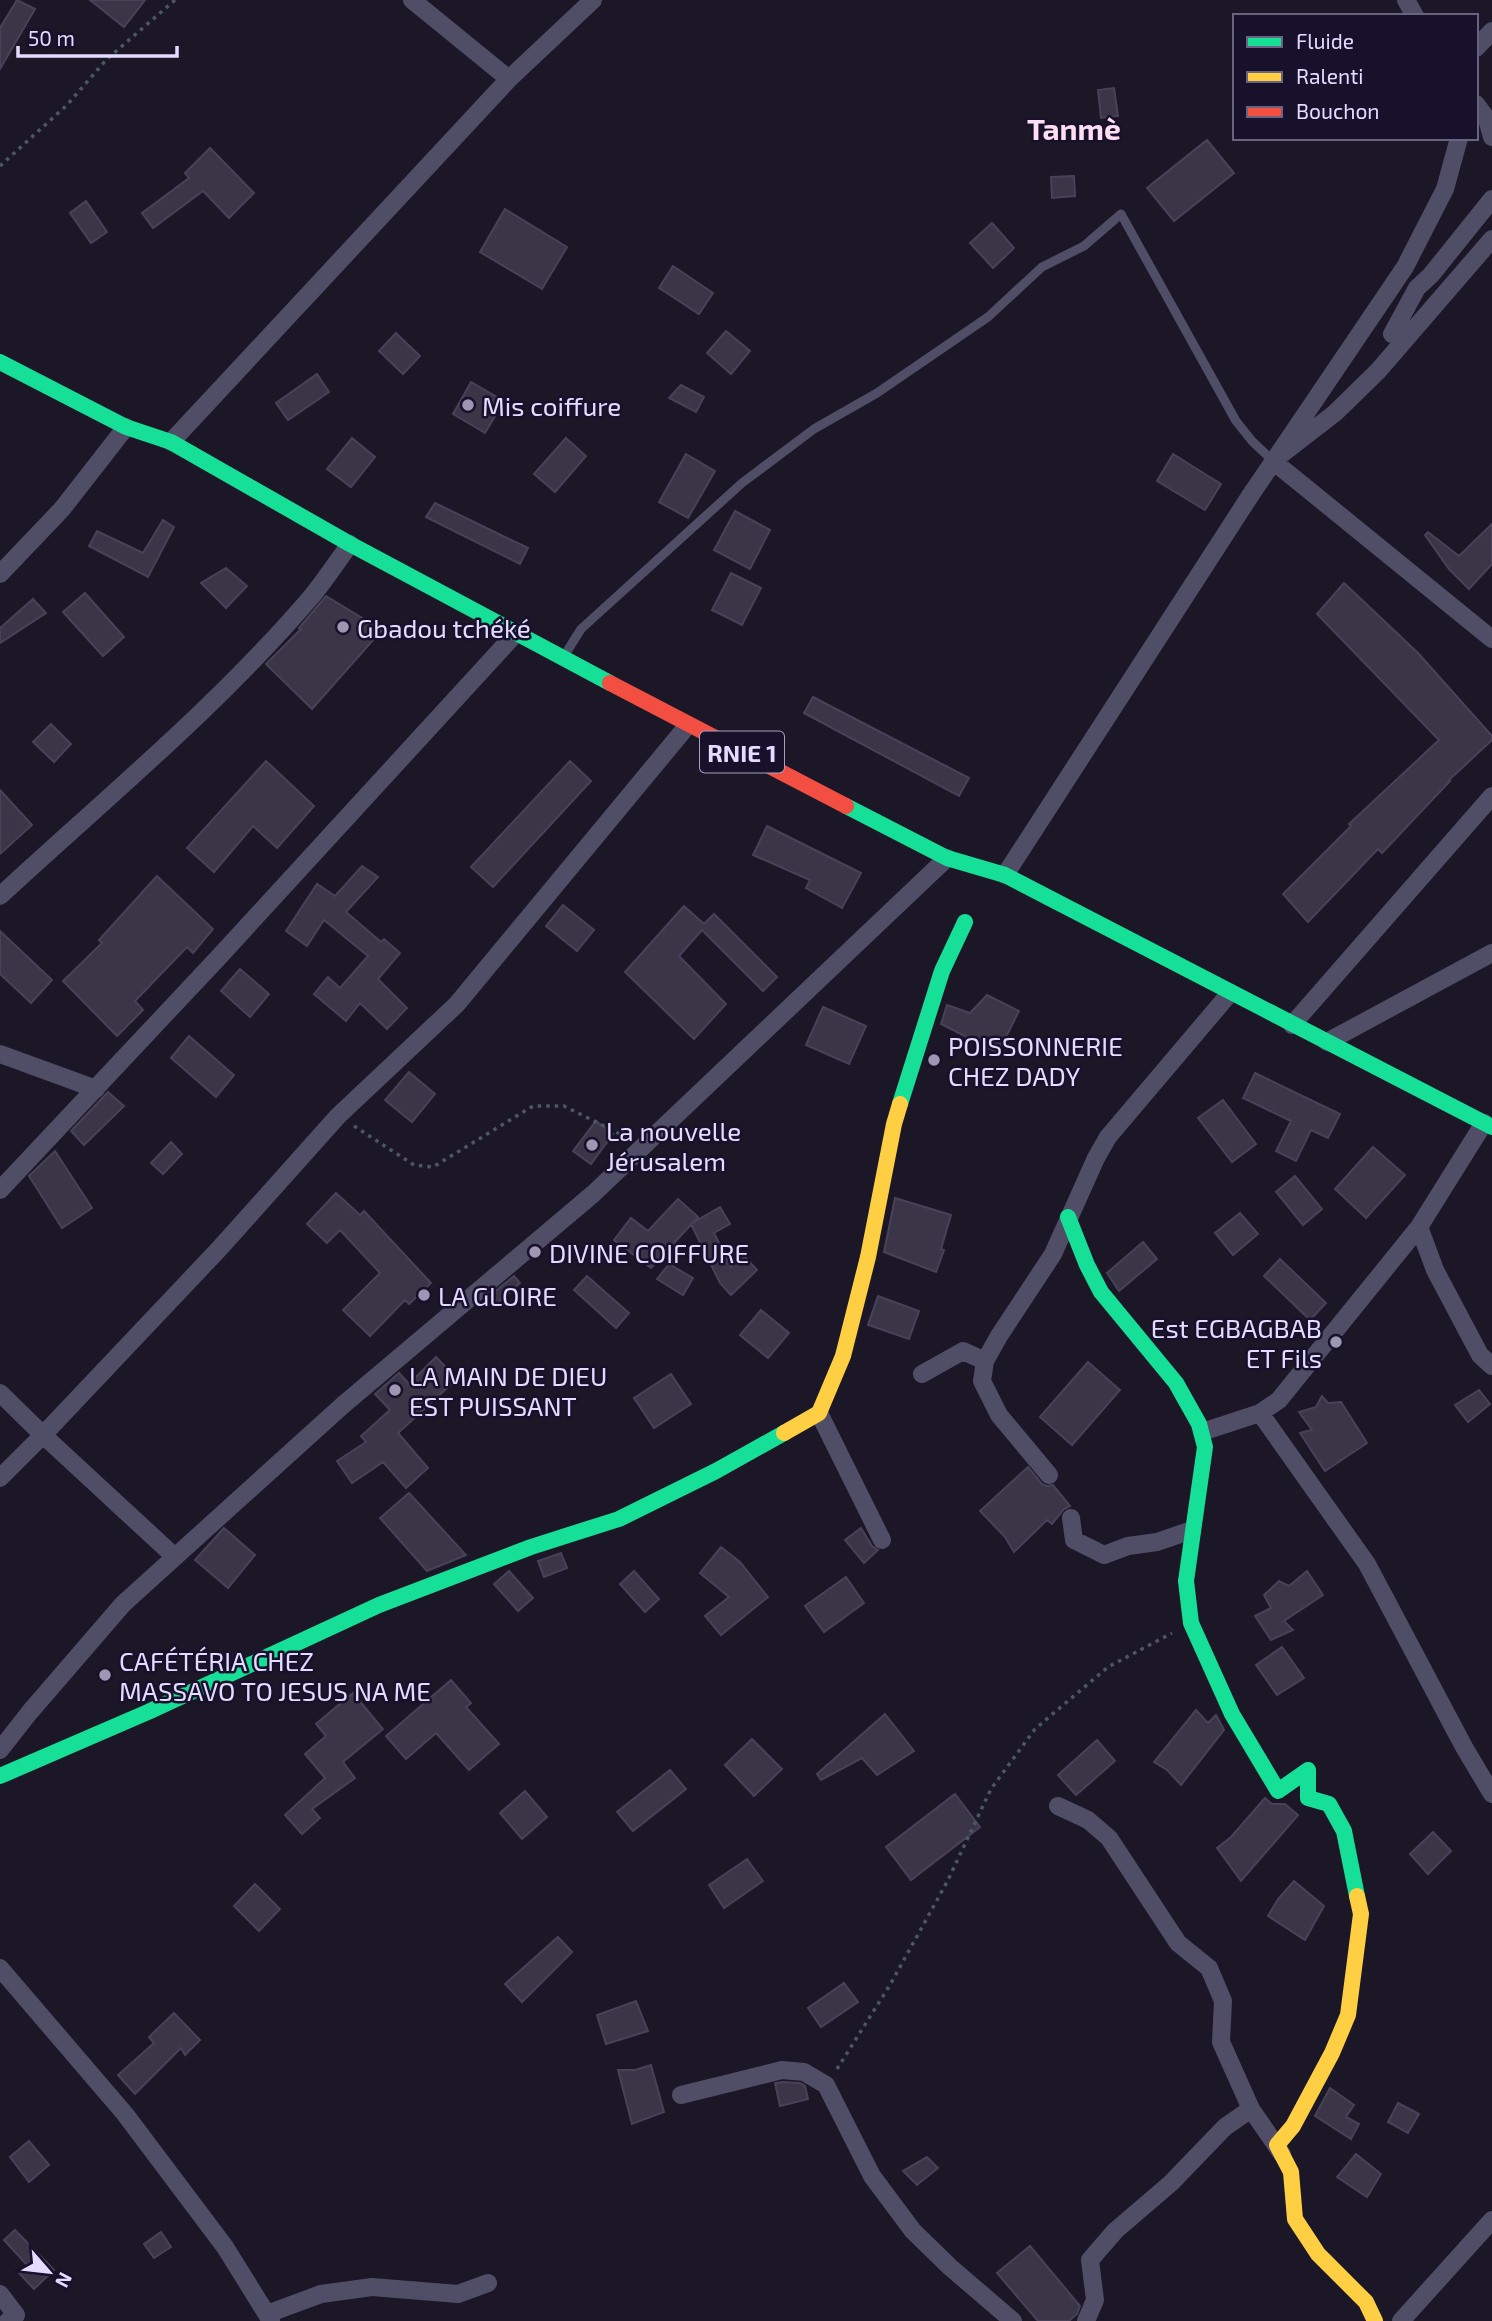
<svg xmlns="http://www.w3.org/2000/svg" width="1492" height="2321" viewBox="0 0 1492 2321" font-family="'Exo 2',sans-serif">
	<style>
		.building { fill: #3a3647; stroke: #484259; stroke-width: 2 }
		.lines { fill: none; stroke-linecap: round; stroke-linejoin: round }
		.path { stroke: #4b5767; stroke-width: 3.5; stroke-dasharray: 3.5 5; stroke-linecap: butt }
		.lane { stroke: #504d67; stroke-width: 9 }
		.street { stroke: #504d67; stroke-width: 18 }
		.fast { stroke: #16e098; stroke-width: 16 }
		.slow { stroke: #ffcf43; stroke-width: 16 }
		.jam { stroke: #f24e42; stroke-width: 16 }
		.poi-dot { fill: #9d97b3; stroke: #18112c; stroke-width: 2.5 }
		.labels { text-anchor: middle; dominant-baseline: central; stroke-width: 5; stroke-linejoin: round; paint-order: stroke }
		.shield { fill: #18112c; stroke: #a69fc0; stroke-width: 2 }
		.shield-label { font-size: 24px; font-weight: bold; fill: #e3dcff }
		.poi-label { font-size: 26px; fill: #e3dcff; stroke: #18112c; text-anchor: start }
		.quarter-label { font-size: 30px; font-weight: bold; fill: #ffdef1; stroke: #18112c }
	</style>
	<rect width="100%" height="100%" fill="#1b1726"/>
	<path class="building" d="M17 0 35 9 0 69V28Z
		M90 0H145L124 27Z
		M1114 88 1118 116 1101 118 1098 90Z
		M1207 140 1234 173 1174 221 1147 188Z
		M210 148 254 193 229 218 203 191 153 228 142 213 189 178 185 173Z
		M1074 176 1075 196 1052 198 1051 177Z
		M86 201 107 232 91 243 70 213Z
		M505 209 567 247 542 289 480 252Z
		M992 223 1014 248 993 268 970 243Z
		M673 266 713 293 699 314 659 288Z
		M726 331 750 351 731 374 707 353Z
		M396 333 420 356 403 374 379 351Z
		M317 374 329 392 288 420 276 403Z
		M471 382 504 401 485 433 453 414Z
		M681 385 704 397 696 412 669 398Z
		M352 438 375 457 351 487 327 469Z
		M566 438 586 456 555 492 534 474Z
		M686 454 715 471 688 518 659 502Z
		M1173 454 1221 484 1205 510 1157 481Z
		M435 503 528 548 520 564 426 517Z
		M735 511 770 530 750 569 714 550Z
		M163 520 174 527 148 577 89 546 97 531 143 553Z
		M1492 524V564L1469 589 1449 569 1425 535 1428 532 1459 556Z
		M226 568 247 586 226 608 201 583Z
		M731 573 761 588 742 625 712 610Z
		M1344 583 1418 653 1492 736V740L1449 780 1450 781 1382 853 1378 849 1308 922 1283 894 1351 826 1349 824 1439 740 1317 614Z
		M85 593 124 637 103 656 63 612Z
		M326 596 382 630 312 709 266 664 301 629 299 628Z
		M33 599 46 613 0 643V628Z
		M813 697 969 778 959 796 804 713Z
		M51 724 71 744 54 762 33 742Z
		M266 761 314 806 277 848 253 826 214 872 187 848Z
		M570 761 591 781 493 887 471 867Z
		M0 790 32 825 0 854Z
		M767 826 861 873 842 908 806 888 810 880 753 855Z
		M362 866 378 877 346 912 381 942 384 939 400 953 378 979 407 1008 387 1029 360 1003 346 1021 314 994 328 977 340 988 368 956 324 920 307 946 286 931 317 884 335 896Z
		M157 876 213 929 193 953 187 947 135 1001 143 1010 117 1036 63 981 102 943 99 940Z
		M563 905 594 930 577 951 546 926Z
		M684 906 704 924 714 914 777 977 763 991 702 930 679 956 726 1004 694 1039 625 972Z
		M0 931 52 980 31 1003 0 974Z
		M240 969 269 994 250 1017 221 991Z
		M987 995 1019 1011 998 1053 941 1024 947 1005 970 1013Z
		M823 1007 866 1026 849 1064 806 1045Z
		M189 1036 234 1075 216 1097 171 1058Z
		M409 1072 435 1094 412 1122 385 1100Z
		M1255 1073 1340 1114 1328 1138 1311 1130 1296 1161 1276 1151 1291 1121 1243 1098Z
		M108 1092 124 1106 84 1145 71 1131Z
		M1223 1100 1256 1144 1232 1162 1198 1118Z
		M596 1121 613 1134 591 1164 573 1151Z
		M171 1142 182 1154 163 1174 151 1163Z
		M1373 1147 1405 1175 1366 1218 1335 1189Z
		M55 1151 92 1208 62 1228 29 1176Z
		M1295 1176 1322 1209 1303 1225 1276 1192Z
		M336 1193 360 1215 364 1211 431 1283 409 1304 405 1300 370 1336 343 1310 380 1273 340 1230 327 1243 307 1224Z
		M895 1198 951 1215 941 1249 944 1250 936 1272 884 1252Z
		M678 1199 698 1217 651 1268 614 1240 631 1218 648 1231Z
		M720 1207 730 1224 714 1233 731 1267 743 1255 757 1270 731 1295 720 1283 691 1224Z
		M1240 1213 1258 1234 1233 1255 1215 1233Z
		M1143 1242 1157 1259 1119 1291 1107 1273Z
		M1280 1259 1326 1303 1310 1320 1264 1276Z
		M669 1264 693 1278 683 1295 657 1279Z
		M514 1276 520 1283 495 1305 488 1297Z
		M587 1276 629 1313 616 1328 574 1290Z
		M878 1296 919 1311 909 1339 868 1325Z
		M761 1310 789 1333 768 1358 740 1335Z
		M436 1357 457 1379 398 1433 428 1468 406 1488 383 1462 352 1483 337 1461 366 1442 361 1436 390 1410 375 1394 399 1373 409 1384Z
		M1088 1362 1120 1390 1072 1445 1040 1417Z
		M671 1374 691 1404 654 1428 634 1398Z
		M1479 1390 1490 1404 1468 1422 1455 1405Z
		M1322 1396 1328 1403 1341 1402 1367 1443 1325 1471 1300 1433 1312 1430 1299 1412 1316 1407Z
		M1028 1467 1041 1483 1046 1486 1053 1485 1070 1506 1064 1509 1052 1524 1047 1520 1014 1552 1005 1537 980 1511Z
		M409 1493 466 1555 427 1571 380 1518Z
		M224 1528 255 1555 228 1588 195 1560Z
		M861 1528 872 1546 878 1550 864 1563 845 1540Z
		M721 1547 740 1562 768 1597 721 1635 705 1616 729 1597 700 1573Z
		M561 1553 567 1568 544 1577 538 1561Z
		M509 1571 533 1598 518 1611 494 1584Z
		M634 1571 659 1599 645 1612 620 1584Z
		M1307 1571 1323 1595 1284 1621 1293 1630 1271 1640 1255 1616 1271 1608 1264 1595 1279 1581 1289 1586Z
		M846 1577 864 1603 824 1632 805 1606Z
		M1282 1647 1304 1678 1277 1695 1256 1665Z
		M451 1680 471 1703 466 1707 499 1744 469 1770 436 1733 406 1759 386 1736Z
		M353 1693 383 1729 343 1762 355 1778 312 1809 320 1818 302 1834 285 1815 325 1778 305 1754 326 1736 316 1724Z
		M1196 1710 1208 1723 1216 1715 1224 1730 1181 1785 1167 1770 1154 1762Z
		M885 1714 914 1751 877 1775 862 1758 821 1780 817 1774Z
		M752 1739 782 1769 754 1796 725 1765Z
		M1097 1740 1115 1761 1076 1795 1058 1775Z
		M670 1770 686 1789 633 1831 617 1812Z
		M525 1791 547 1817 522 1839 500 1813Z
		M955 1794 980 1827 911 1880 886 1847Z
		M1265 1798 1272 1804H1285L1298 1815 1241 1881 1217 1848 1231 1837Z
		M1433 1832 1451 1851 1428 1874 1410 1854Z
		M747 1859 763 1881 724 1908 709 1885Z
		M1294 1881 1324 1906 1305 1940 1268 1916 1278 1899Z
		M255 1884 280 1909 259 1931 234 1906Z
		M558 1937 572 1952 522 2002 505 1984Z
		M844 1983 858 2002 821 2027 808 2008Z
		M636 2001 648 2031 606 2044 597 2015Z
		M174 2013 200 2040 185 2055 181 2048 135 2094 118 2075 154 2043 149 2037Z
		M651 2065 664 2112 632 2124 618 2070H635Z
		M783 2082 800 2083 805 2086 808 2099 780 2106 775 2083Z
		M1330 2088 1354 2105 1346 2117 1359 2124 1351 2139 1315 2116Z
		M1398 2103 1419 2114 1408 2133 1388 2122Z
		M29 2141 49 2165 29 2182 10 2157Z
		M1356 2154 1381 2174 1367 2197 1337 2177Z
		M927 2157 938 2168 917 2185 903 2171Z
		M15 2230 54 2270 34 2289 19 2273 27 2265 4 2240Z
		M161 2232 171 2247 154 2258 144 2244Z
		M1030 2246 1080 2306 1077 2314 1069 2321H1038L997 2273Z"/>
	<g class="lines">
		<path class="path" d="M0 166 67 105 106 60 175 0
			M354 1126 414 1165 433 1167 533 1106H564L626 1137
			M837 2069 890 1985 947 1882 991 1789 1035 1729 1108 1667 1172 1633"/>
		<path class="lane" d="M566 653 581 629 742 483 814 429 877 393 988 317 1042 267 1084 246 1121 214 1236 421 1252 441 1273 461"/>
		<path class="street" d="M412 0 509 79
			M1406 0 1415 16
			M1476 48 1492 31
			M1476 104 1487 119 1492 137
			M1492 239 1378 371 1335 413 1273 461 1492 639
			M1392 334 1417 288 1431 275 1492 199
			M171 442 509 79 593 0
			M0 574 62 509 126 427
			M1005 875 1250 496 1405 267 1445 189 1459 138
			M0 896C106 798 218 706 312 596 325 580 337 562 350 544
			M1292 1025 1492 796
			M1327 1042 1492 953
			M0 1054 96 1089
			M0 1190 218 958 517 632
			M1419 1227 1435 1270 1480 1355 1492 1366
			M922 1374 963 1351 985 1361
			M0 1393 43 1435 0 1478
			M819 1413 882 1540
			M1260 1413 1367 1564 1464 1747 1492 1794
			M1202 1432 1260 1413 1279 1400 1419 1227 1484 1123
			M1049 1475 999 1415 982 1381 985 1361 999 1336 1053 1254 1096 1158 1108 1137 1230 993
			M1071 1518 1074 1540 1104 1555 1128 1546 1157 1542 1192 1530
			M175 1557 43 1435 219 1249 338 1116 457 1004 688 725
			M0 1750 29 1713 123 1604 343 1405 593 1194 947 858
			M1058 1806 1088 1820 1109 1838 1178 1943 1209 1968 1223 2001 1221 2042 1251 2109
			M0 1968 125 2114 225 2247 271 2321
			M681 2095 782 2070 804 2072 826 2085 872 2176 913 2231 950 2267 1013 2321
			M0 2294 16 2315 8 2321
			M267 2314 321 2294 372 2287 458 2294 488 2283
			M1086 2321 1095 2300 1090 2260 1115 2231 1171 2183 1225 2127 1251 2109 1282 2154
			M1401 2321 1492 2220"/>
		<path class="fast" d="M0 362 126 427 171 442 350 544 610 683
			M846 806 947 858 1005 875 1492 1127
			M900 1104 942 971 965 922
			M1068 1217 1087 1265 1101 1292 1176 1383 1199 1424 1205 1447 1186 1581 1191 1623 1232 1714 1278 1791 1308 1770V1798L1329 1804 1344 1831 1357 1896
			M0 1776 148 1712 379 1605 531 1547 619 1519 716 1471 784 1433"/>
		<path class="slow" d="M784 1433 819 1413 843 1356 868 1257 894 1124 900 1104
			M1357 1896 1361 1914 1348 2015 1332 2053 1293 2126 1277 2145 1291 2172 1295 2219 1318 2254 1366 2302 1375 2321"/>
		<path class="jam" d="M610 683 846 806"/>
	</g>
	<g class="poi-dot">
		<circle cx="468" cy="405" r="7"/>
		<circle cx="343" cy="627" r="7"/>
		<circle cx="934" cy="1060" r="7"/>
		<circle cx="592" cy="1145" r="7"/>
		<circle cx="535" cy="1252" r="7"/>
		<circle cx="424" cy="1295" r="7"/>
		<circle cx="1336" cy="1342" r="7"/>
		<circle cx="395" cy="1390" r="7"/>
		<circle cx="105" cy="1675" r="7"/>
	</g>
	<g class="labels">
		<rect class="shield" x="700" y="731.5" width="84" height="41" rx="5"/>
		<g class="shield-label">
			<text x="742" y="752">RNIE 1</text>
		</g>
		<g class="poi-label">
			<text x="482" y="405">Mis coiffure</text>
			<text x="357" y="627">Gbadou tchéké</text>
			<text x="948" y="1045">POISSONNERIE<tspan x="948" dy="30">CHEZ DADY</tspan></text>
			<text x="606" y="1130">La nouvelle<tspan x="606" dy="30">Jérusalem</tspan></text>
			<text x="549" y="1252">DIVINE COIFFURE</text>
			<text x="438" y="1295">LA GLOIRE</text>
			<text x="1322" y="1327" text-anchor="end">Est EGBAGBAB<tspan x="1322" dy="30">ET Fils</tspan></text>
			<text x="409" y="1375">LA MAIN DE DIEU<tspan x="409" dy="30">EST PUISSANT</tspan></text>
			<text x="119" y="1660">CAFÉTÉRIA CHEZ<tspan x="119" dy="30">MASSAVO TO JESUS NA ME</tspan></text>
		</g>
		<g class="quarter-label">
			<text x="1074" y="128">Tanmè</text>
		</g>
	</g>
	<rect x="1233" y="14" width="245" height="126" fill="#18112c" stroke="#696280" stroke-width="2"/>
	<rect x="1247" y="37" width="35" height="10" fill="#16e098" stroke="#696280" stroke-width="2"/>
	<text x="1296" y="49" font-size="21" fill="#e3dcff">Fluide</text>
	<rect x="1247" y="72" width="35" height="10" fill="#ffcf43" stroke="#696280" stroke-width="2"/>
	<text x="1296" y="84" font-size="21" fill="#e3dcff">Ralenti</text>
	<rect x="1247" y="107" width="35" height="10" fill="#f24e42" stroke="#696280" stroke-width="2"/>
	<text x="1296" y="119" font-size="21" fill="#e3dcff">Bouchon</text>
	<g transform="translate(49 2272) rotate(118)" stroke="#18112c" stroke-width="5" paint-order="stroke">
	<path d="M0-5L12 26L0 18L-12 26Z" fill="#e3dcff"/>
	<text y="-10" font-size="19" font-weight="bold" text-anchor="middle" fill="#e3dcff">N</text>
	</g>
	<path d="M18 46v10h159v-10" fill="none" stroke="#e3dcff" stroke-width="3.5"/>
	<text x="28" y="46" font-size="21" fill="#e3dcff" stroke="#18112c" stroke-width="5" paint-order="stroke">50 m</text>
</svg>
